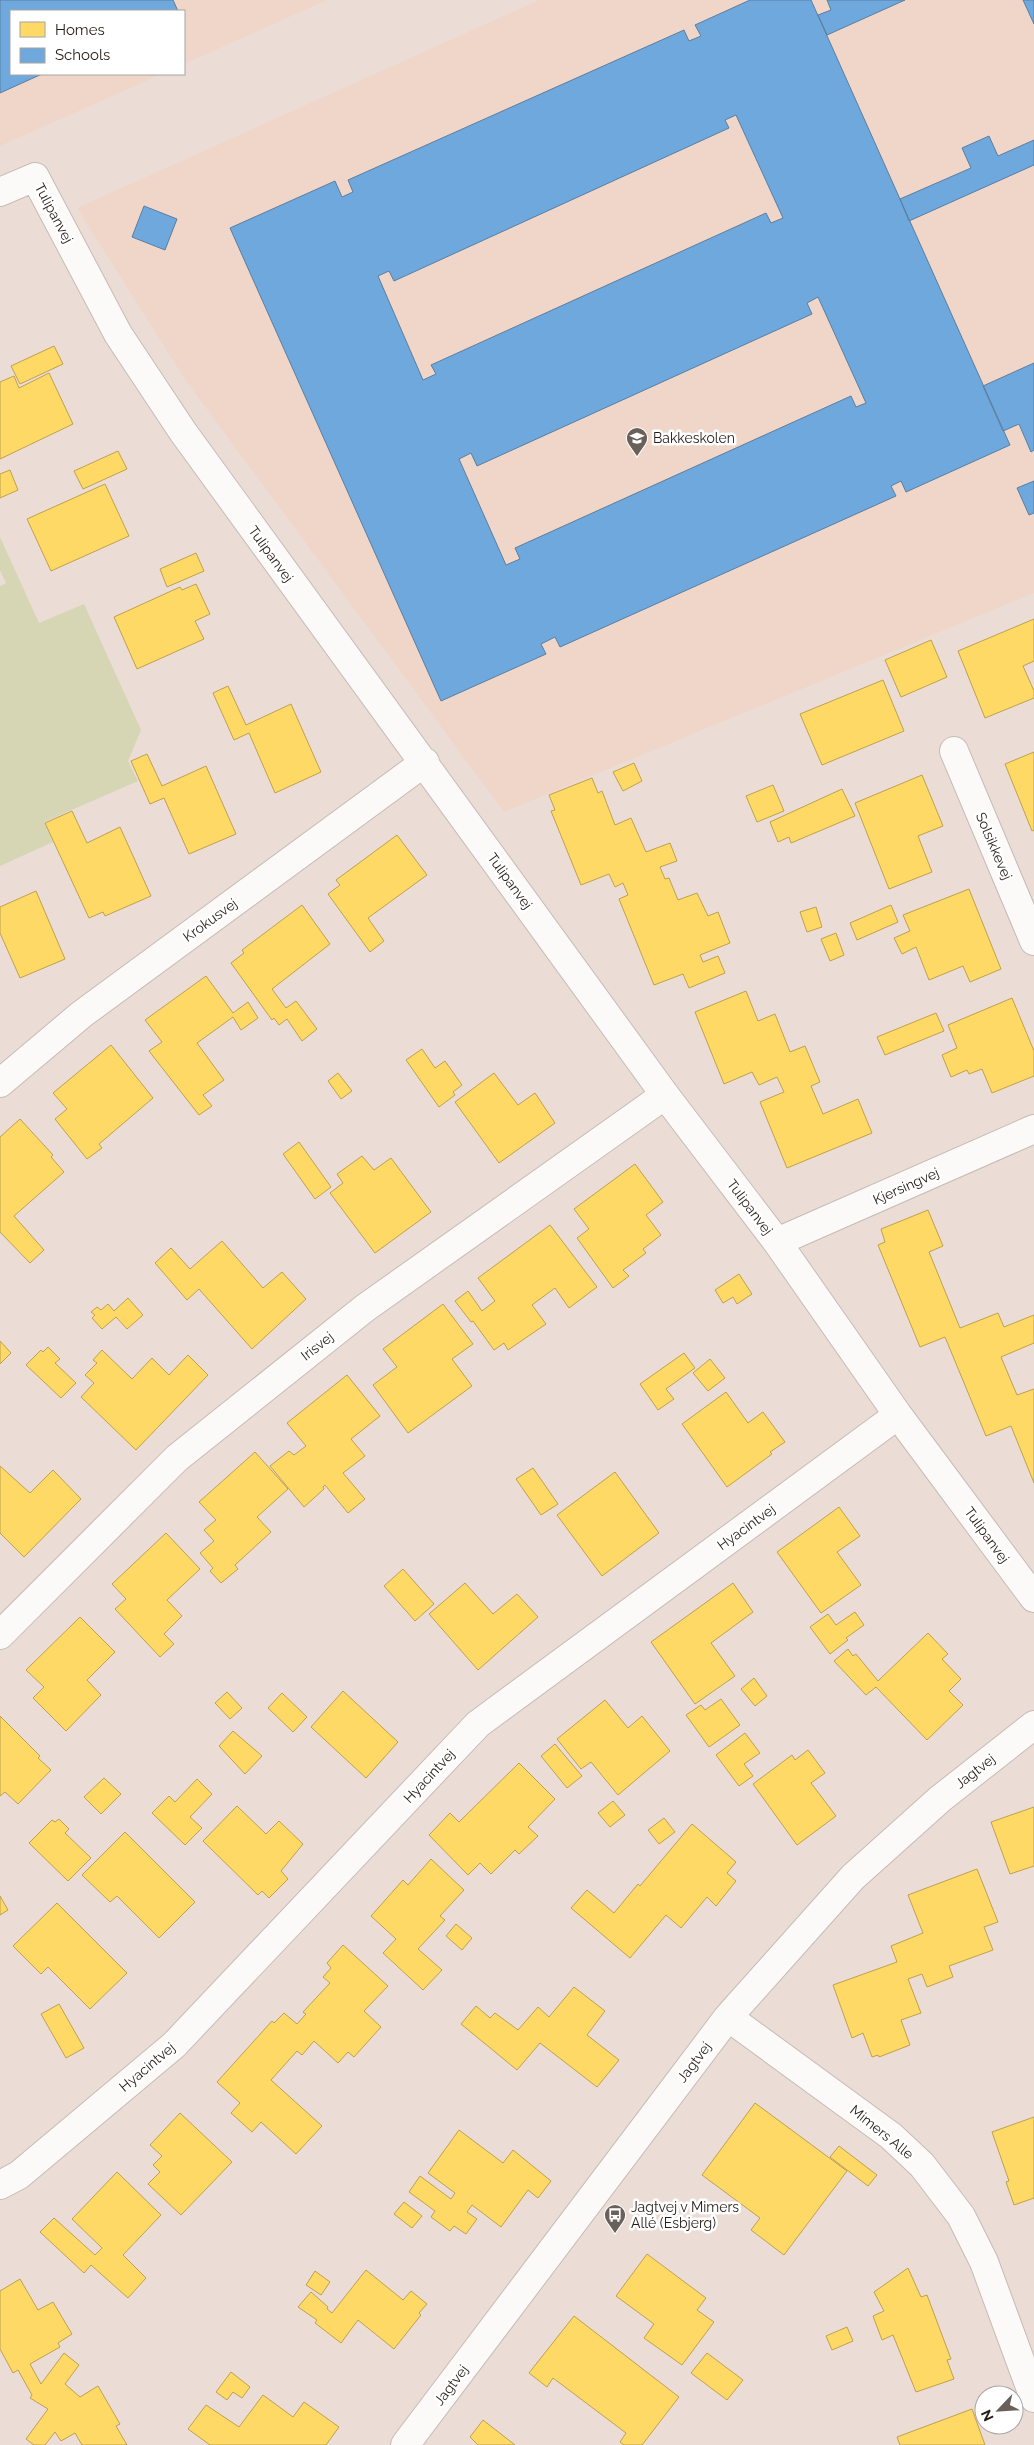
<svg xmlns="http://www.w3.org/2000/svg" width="1034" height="2445" viewBox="0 0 1034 2445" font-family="Raleway,sans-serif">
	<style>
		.built { fill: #efd6c8 }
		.green { fill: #d6d5b4 }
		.homes { fill: #ffd966; stroke: #bea04e }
		.schools { fill: #6fa8dc; stroke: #597ea1; fill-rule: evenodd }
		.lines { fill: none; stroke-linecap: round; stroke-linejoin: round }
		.minor-casing { stroke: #c6bbb5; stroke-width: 30 }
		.minor { stroke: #fcfaf9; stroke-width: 28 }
		.labels { text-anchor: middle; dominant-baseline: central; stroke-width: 5; stroke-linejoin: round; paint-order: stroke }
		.street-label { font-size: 14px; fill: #251c17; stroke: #fff }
		.poi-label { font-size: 14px; fill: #251c17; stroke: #fff; text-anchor: start }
	</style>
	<rect width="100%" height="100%" fill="#ebddd5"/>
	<path class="built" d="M0 0H327L184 64V11H11V74H162L0 146Z
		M539 0H1034V593L504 812 184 378 77 208Z"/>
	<path class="green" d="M0 537 39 623 84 604 141 730 128 761 138 781 44 822 53 842 0 866V586L6 583 0 570Z"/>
	<path class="homes" d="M54 346 63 364 20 384 11 366Z
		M49 373 73 424 0 459V382L14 376 19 388Z
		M118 451 127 469 83 489 74 471Z
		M10 470 18 490 0 498V474Z
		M105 484 129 536 51 571 27 519Z
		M196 553 204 571 167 587 160 569Z
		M196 584 210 614 195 621 204 639 137 669 114 617 180 587 182 590Z
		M1034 619V661L1023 666 1034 691V698L985 718 958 651Z
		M931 640 947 677 901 697 885 660Z
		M883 680 904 731 822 765 800 714Z
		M228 686 246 725 291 704 321 772 275 793 249 733 234 740 213 693Z
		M1034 752V830L1032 831 1005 764Z
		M147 754 162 786 206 766 236 834 189 854 164 798 150 804 131 761Z
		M634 763 642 781 623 791 613 772Z
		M922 775 943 826 918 836 932 872 889 889 855 803Z
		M592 778 598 793 602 791 615 825 631 818 646 852 670 843 677 861 660 867 665 879 669 878 678 900 697 893 708 916 718 912 730 943 700 955 703 962 718 956 725 973 689 988 683 974 654 985 619 899 628 895 623 883 615 887 609 874 581 885 551 811 555 810 549 795Z
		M773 785 784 811 757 822 746 796Z
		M842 789 855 816 791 843 789 837 778 842 770 822Z
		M72 811 87 843 120 827 151 896 105 916 103 912 89 918 45 823Z
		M397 835 427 875 368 918 384 941 370 952 328 894 340 885 336 880Z
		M969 889 1001 969 970 982 963 966 929 980 916 947 902 954 894 938 910 931 903 915Z
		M36 891 65 959 20 978 0 933V907Z
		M302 905 330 944 272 989 286 1008 296 1001 317 1029 302 1041 287 1019 279 1025 274 1018 272 1020 231 963 244 953 242 950Z
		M891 905 898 922 857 940 850 923Z
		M816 907 822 927 807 932 800 912Z
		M836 933 844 955 830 961 821 939Z
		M206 976 233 1013 248 1002 258 1018 241 1030 233 1017 197 1043 224 1080 203 1095 212 1106 199 1115 149 1051 162 1042 145 1020Z
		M746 991 758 1021 775 1014 790 1052 805 1046 820 1082 811 1086 823 1114 858 1099 872 1133 787 1168 760 1102 784 1092 777 1077 759 1085 752 1072 724 1084 695 1012Z
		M1012 998 1034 1051V1076L992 1093 982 1069 969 1074 967 1070 951 1077 942 1055 957 1048 948 1025Z
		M936 1013 944 1031 885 1055 877 1037Z
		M111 1045 153 1098 99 1144 102 1148 87 1159 55 1119 67 1109 53 1093Z
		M422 1049 435 1068 445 1061 462 1085 453 1092 455 1095 439 1107 406 1060Z
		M338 1073 352 1091 341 1099 328 1081Z
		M494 1073 518 1105 535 1093 555 1123 499 1163 455 1102Z
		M20 1119 53 1155 51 1157 64 1172 14 1216 44 1250 30 1263 0 1232V1137Z
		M299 1142 331 1187 315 1199 283 1154Z
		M362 1156 374 1170 391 1158 431 1212 375 1253 330 1193 343 1183 337 1174Z
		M635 1164 663 1202 646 1215 661 1235 643 1249 646 1253 623 1270 629 1276 613 1288 577 1238 589 1229 574 1209Z
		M928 1210 943 1246 929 1252 960 1328 998 1313 1004 1327 1034 1315V1343L1001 1357 1017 1395 1034 1389V1483L1011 1426 986 1436 945 1337 920 1347 878 1245 885 1242 881 1229Z
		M550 1225 597 1287 569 1308 555 1288 532 1305 546 1324 508 1350 504 1343 494 1350 473 1321 471 1322 455 1301 468 1291 482 1311 495 1301 478 1278Z
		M222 1241 263 1288 282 1272 306 1299 252 1349 199 1289 187 1300 155 1263 171 1248 190 1269Z
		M739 1274 752 1294 737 1304 733 1297 723 1303 715 1290Z
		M128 1298 143 1315 127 1329 116 1317 102 1329 92 1318 95 1315 91 1312 97 1307 101 1310 108 1304 114 1311Z
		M443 1304 473 1344 452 1359 472 1386 408 1433 373 1385 397 1367 383 1349Z
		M0 1341 11 1353 0 1364Z
		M48 1347 60 1359 55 1363 76 1383 61 1398 26 1365 41 1350 43 1352Z
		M102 1350 132 1379 152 1358 169 1375 188 1355 208 1375 136 1450 81 1397 94 1383 85 1375 97 1363 93 1360Z
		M684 1353 695 1368 666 1389 674 1399 658 1410 640 1384Z
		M710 1359 725 1378 708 1391 693 1373Z
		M347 1375 380 1416 351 1439 365 1456 343 1473 365 1499 348 1513 325 1485 323 1487 324 1489 304 1507 270 1466 289 1451 294 1455 306 1446 287 1423Z
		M726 1392 748 1423 763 1412 785 1442 770 1452 772 1454 727 1487 682 1424Z
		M255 1452 288 1489 257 1517 271 1532 235 1565 238 1569 221 1583 210 1571 213 1568 200 1553 214 1541 204 1530 216 1520 199 1502Z
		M0 1466 30 1493 53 1470 81 1499 24 1557 0 1533Z
		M533 1468 558 1504 541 1515 516 1479Z
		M615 1472 659 1533 602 1576 557 1515Z
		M839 1507 860 1536 837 1552 861 1585 821 1613 777 1552Z
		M166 1533 200 1569 167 1600 182 1616 164 1634 174 1644 160 1657 115 1609 126 1599 112 1584Z
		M403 1569 434 1604 415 1621 384 1586Z
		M465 1583 493 1614 517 1594 538 1617 478 1670 429 1614Z
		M733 1583 753 1612 711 1643 735 1676 695 1704 651 1642Z
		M855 1612 864 1625 846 1638 848 1640 830 1654 810 1627 828 1614 836 1625Z
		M80 1617 115 1652 87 1680 101 1695 66 1731 33 1698 44 1687 26 1670Z
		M928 1633 948 1654 942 1659 961 1679 949 1691 963 1705 927 1740 876 1687 866 1695 834 1661 848 1649 853 1656 856 1654 878 1681Z
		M754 1678 767 1696 755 1706 741 1689Z
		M343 1691 398 1742 366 1778 311 1727Z
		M227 1692 242 1708 230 1719 215 1703Z
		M282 1693 307 1717 293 1732 268 1708Z
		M721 1699 740 1725 709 1747 686 1715 701 1705 705 1710Z
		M605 1700 628 1728 642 1716 670 1751 618 1795 591 1762 581 1769 557 1739Z
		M0 1716 40 1756 38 1758 51 1770 18 1804 5 1792 0 1796Z
		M233 1731 262 1756 245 1774 219 1746Z
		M745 1733 760 1753 744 1764 753 1776 739 1786 716 1755Z
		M555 1744 582 1776 567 1788 541 1756Z
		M808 1750 825 1773 811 1783 836 1816 797 1845 753 1784 792 1755 795 1760Z
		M519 1763 555 1799 528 1827 538 1836 519 1854 515 1850 491 1874 480 1863 468 1875 429 1835 450 1813 459 1822Z
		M104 1778 121 1794 101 1814 84 1797Z
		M197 1779 212 1794 190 1817 202 1828 185 1845 152 1813 169 1796 175 1802Z
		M613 1801 625 1815 610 1827 598 1813Z
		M237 1806 266 1834 279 1821 303 1844 281 1871 288 1879 269 1898 262 1891 258 1895 203 1841Z
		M1034 1807V1866L1010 1874 991 1822Z
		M664 1818 675 1832 659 1844 648 1830Z
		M59 1819 69 1829 65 1833 91 1858 68 1881 29 1843 52 1820 55 1822Z
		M692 1824 736 1862 727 1873 736 1881 716 1906 707 1897 681 1928 666 1915 630 1958 571 1908 587 1890 614 1913 638 1884 640 1886Z
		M125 1832 195 1902 159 1938 117 1896 110 1902 82 1875Z
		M431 1859 464 1890 440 1916 445 1920 418 1949 442 1970 423 1990 383 1953 396 1939 371 1916 403 1880 408 1885Z
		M977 1869 998 1922 984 1927 993 1950 949 1966 953 1977 927 1987 922 1974 908 1979 921 2013 901 2020 910 2045 879 2057 878 2055 872 2057 863 2033 852 2038 833 1985 897 1962 891 1946 923 1933 908 1895Z
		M0 1896 8 1910 0 1915Z
		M57 1903 127 1973 90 2009 48 1967 41 1974 13 1946Z
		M456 1924 472 1938 462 1950 446 1936Z
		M343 1945 388 1986 364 2011 381 2027 354 2057 348 2052 338 2063 314 2041 302 2055 297 2051 271 2080 322 2126 296 2154 261 2122 252 2132 231 2113 240 2103 217 2082 272 2021 274 2023 284 2013 297 2024 306 2014 303 2012 330 1983 323 1977 331 1968 327 1963Z
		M574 1987 605 2011 587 2035 619 2060 597 2087 540 2043 517 2070 461 2024 476 2006 490 2018 495 2013 518 2030 538 2007 549 2017Z
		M59 2004 84 2048 66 2058 41 2014Z
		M755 2103 847 2171 784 2255 751 2230 760 2218 702 2175Z
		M180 2113 232 2162 181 2215 148 2184 160 2172 153 2165 162 2156 150 2145Z
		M1034 2117V2198L1014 2205 1006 2182 1009 2181 992 2132Z
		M459 2130 503 2163 513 2150 551 2181 538 2198 528 2190 501 2227 472 2205 467 2212 477 2219 466 2234 454 2226 450 2231 431 2217 435 2211 409 2192 420 2176 451 2199 455 2193 428 2173Z
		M839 2146 877 2175 868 2186 830 2157Z
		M117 2172 161 2215 123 2255 146 2278 128 2298 91 2265 84 2273 40 2232 54 2218 95 2255 102 2248 72 2219Z
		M404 2202 422 2216 412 2228 394 2214Z
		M647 2254 706 2298 697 2310 714 2322 682 2365 644 2338 654 2324 616 2296Z
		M908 2268 921 2297 927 2295 951 2359 947 2360 954 2379 916 2392 893 2335 882 2340 873 2316 884 2311 874 2292Z
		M366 2270 403 2300 411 2291 427 2304 419 2313 421 2315 394 2349 358 2320 341 2343 315 2323 317 2320 298 2307 311 2292 328 2307 327 2309 332 2313Z
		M315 2271 330 2282 321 2295 306 2285Z
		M20 2279 38 2310 53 2302 72 2334 58 2343 60 2347 30 2364 41 2384 64 2353 79 2365 65 2384 80 2397 98 2386 120 2424 116 2426 127 2445H82L75 2433 61 2441 55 2432 45 2445H34L26 2439 48 2409 30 2398 32 2395 18 2370 13 2373 0 2349V2291Z
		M574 2316 679 2397 642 2445H624L620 2442 626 2433 553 2378 547 2387 529 2373Z
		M847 2327 853 2341 832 2350 826 2336Z
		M707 2353 743 2380 727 2400 691 2373Z
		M231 2372 250 2387 242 2398 233 2392 227 2400 216 2392Z
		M263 2395 293 2417 304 2402 339 2427 326 2445H210L188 2429 206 2405 239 2427Z
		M972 2409 985 2445H900L897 2437Z
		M483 2420 515 2445H478L470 2437Z"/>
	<path class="schools" d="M0 0H173L178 11H11V74H42L0 93Z
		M750 0H811L1010 445 906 492 901 481 891 486 896 496 560 647 555 637 541 644 546 654 441 701 230 228 335 181 342 197 353 192 348 180 684 30 689 41 701 36 695 25ZM736 115 783 218 771 223 766 213 431 365 436 374 423 380 378 276 389 271 394 281 729 128 725 120ZM818 297 866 403 856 407 851 396 515 548 520 559 506 565 459 459 471 453 477 466 812 314 807 303Z
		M827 0H905L827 35 818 15 831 10Z
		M1023 0H1034V24Z
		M989 136 998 156 1034 140V165L909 221 900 199 971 168 962 148Z
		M144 206 177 219 165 250 132 237Z
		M1034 363V450L1031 452 1019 424 1003 431 983 386Z
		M1034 481V513L1029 515 1017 488Z"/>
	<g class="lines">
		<g class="minor-casing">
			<path id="minor" d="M0 192 35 177 118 334 183 432 665 1095 777 1242 898 1415 1034 1598
				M954 751 1034 941
				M0 1083 82 1014 425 762
				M777 1242 1034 1129
				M0 1635 177 1458 365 1308 665 1095
				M728 2017 891 2136 922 2165 961 2216 984 2262 1034 2398
				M0 2185 19 2175 174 2045 478 1724 898 1415
				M405 2445 728 2017 853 1877 940 1799 1034 1725"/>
		</g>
		<use href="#minor" class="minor"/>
	</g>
	<defs>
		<g id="school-pin" transform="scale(1.125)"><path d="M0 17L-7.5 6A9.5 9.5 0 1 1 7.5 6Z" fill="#6a605a" stroke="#fff"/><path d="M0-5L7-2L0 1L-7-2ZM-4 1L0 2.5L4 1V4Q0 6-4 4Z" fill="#fff"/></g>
		<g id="bus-pin" transform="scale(1.125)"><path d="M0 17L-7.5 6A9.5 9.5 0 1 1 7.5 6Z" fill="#6a605a" stroke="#fff"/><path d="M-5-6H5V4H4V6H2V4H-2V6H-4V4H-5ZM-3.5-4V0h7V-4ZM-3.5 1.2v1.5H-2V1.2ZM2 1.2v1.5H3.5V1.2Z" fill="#fff"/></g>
	</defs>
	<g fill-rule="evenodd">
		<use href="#school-pin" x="637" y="438"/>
		<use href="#bus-pin" x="615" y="2215"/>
	</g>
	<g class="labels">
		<g class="street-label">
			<text transform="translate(54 213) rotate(62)">Tulipanvej</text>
			<text transform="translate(271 554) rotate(54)">Tulipanvej</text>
			<text transform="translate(994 846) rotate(67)">Solsikkevej</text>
			<text transform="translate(510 881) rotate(54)">Tulipanvej</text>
			<text transform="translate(210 920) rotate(-36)">Krokusvej</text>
			<text transform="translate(906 1186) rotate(-24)">Kjersingvej</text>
			<text transform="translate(750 1207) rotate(53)">Tulipanvej</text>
			<text transform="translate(317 1346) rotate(-38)">Irisvej</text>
			<text transform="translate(746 1527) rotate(-36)">Hyacintvej</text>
			<text transform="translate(987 1535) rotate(54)">Tulipanvej</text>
			<text transform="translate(975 1771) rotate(-38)">Jagtvej</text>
			<text transform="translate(429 1776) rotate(-47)">Hyacintvej</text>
			<text transform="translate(694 2062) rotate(-53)">Jagtvej</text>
			<text transform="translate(147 2067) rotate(-40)">Hyacintvej</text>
			<text transform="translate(882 2132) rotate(39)">Mimers Alle</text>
			<text transform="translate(451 2385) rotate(-53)">Jagtvej</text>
		</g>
		<g class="poi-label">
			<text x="653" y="438">Bakkeskolen</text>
			<text x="631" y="2207">Jagtvej v Mimers<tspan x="631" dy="16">Allé (Esbjerg)</tspan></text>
		</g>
	</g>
	<rect x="10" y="10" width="175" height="65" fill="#ffffff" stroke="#a8a4a2"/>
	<rect x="20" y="22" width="25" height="15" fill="#ffd966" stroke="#a8a4a2"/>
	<text x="55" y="35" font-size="15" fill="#251c17">Homes</text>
	<rect x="20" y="48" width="25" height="15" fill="#6fa8dc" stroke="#a8a4a2"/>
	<text x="55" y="60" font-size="15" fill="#251c17">Schools</text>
	<g transform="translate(999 2410) rotate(245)"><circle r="24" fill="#ffffff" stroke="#a8a4a2"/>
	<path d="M0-4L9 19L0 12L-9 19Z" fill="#6a605a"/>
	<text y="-8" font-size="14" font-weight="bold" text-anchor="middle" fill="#251c17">N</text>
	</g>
</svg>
